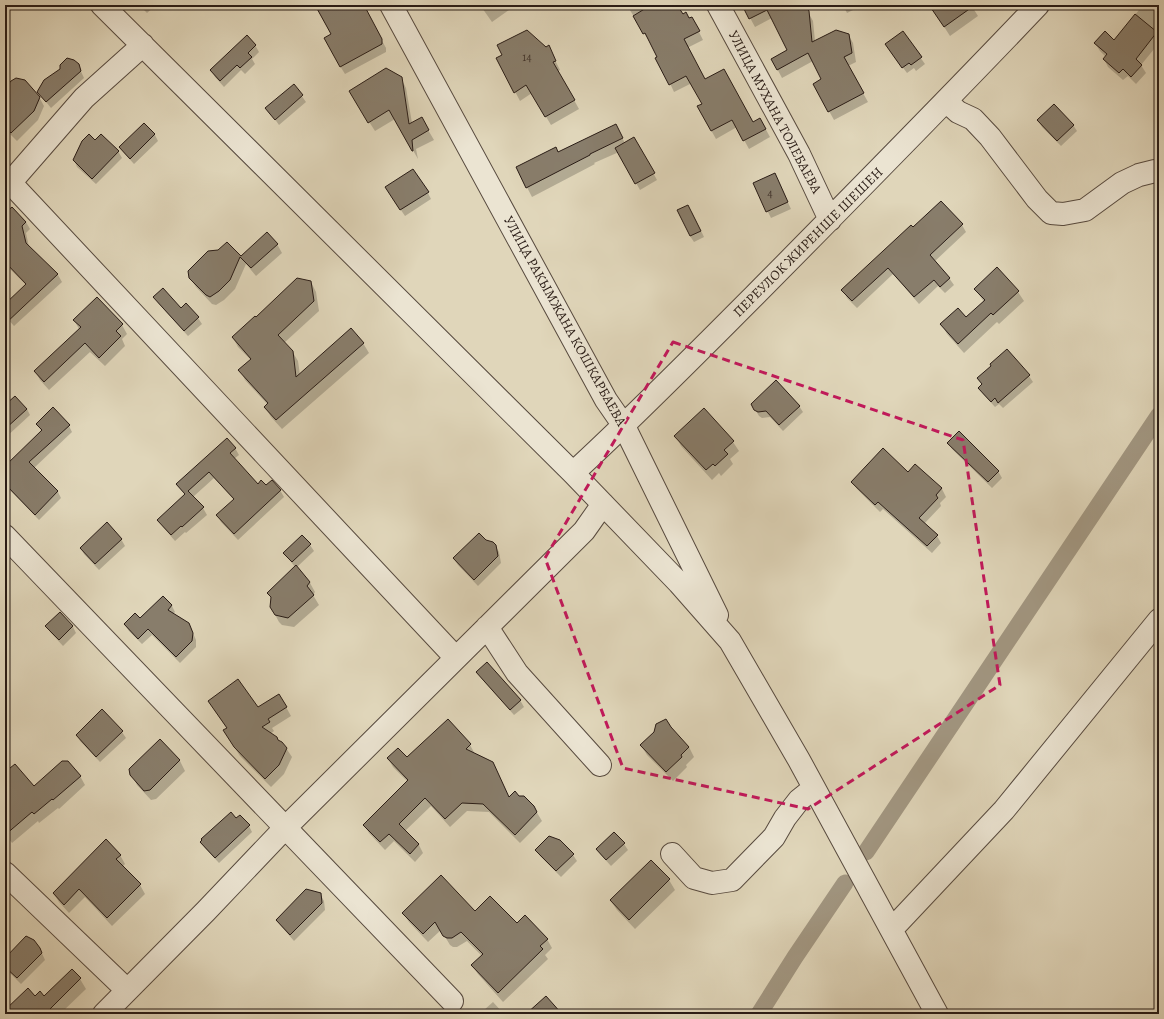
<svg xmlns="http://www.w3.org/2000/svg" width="1164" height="1019" viewBox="0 0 1164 1019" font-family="Alegreya,serif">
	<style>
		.shadow { fill: #0003 }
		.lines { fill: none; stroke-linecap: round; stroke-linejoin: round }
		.canal { stroke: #a29782; stroke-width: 17 }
		.building { fill: #887d6b; stroke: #291c16 }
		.minor-casing { stroke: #574a3f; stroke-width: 24 }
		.minor { stroke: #ebe4d2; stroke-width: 22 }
		.marked { fill: none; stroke: #c2185b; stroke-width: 3; stroke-dasharray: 8 5; stroke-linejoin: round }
		.labels { text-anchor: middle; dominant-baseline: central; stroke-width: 3; stroke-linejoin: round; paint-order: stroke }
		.number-label { font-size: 12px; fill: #41342b }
		.street-label { font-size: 14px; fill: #291c16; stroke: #ebe4d2 }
	</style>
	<rect width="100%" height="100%" fill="#e0d6ba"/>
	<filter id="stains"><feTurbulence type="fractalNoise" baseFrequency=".005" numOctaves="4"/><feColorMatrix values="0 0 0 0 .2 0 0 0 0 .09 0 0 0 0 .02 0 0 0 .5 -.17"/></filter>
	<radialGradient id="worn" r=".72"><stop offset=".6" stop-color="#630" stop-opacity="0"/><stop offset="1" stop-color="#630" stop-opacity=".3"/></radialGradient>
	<path class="shadow" d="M139 5H156L147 13Z
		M315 5H373L365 10 386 48V52L345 74 340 66 332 35Z
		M480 5H516L492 22Z
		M624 5H676L682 15 696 26 703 40 687 48 705 81 753 123 760 119 770 137 749 149 737 127 716 139 698 107 703 104 692 83 674 92 650 40 649 41 628 7 625 8Z
		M743 5H804L813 21 815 41 848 34 853 43 856 62 848 66 868 102 834 120 814 84 822 80 813 61 782 78 772 59 788 51 772 18 755 27Z
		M843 5H863L847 13Z
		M930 5H971L978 16 950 36Z
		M1143 5H1159V43L1141 65 1146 73 1136 84 1128 76 1123 80 1108 67 1104 59 1106 57 1100 51 1095 43 1114 41Z
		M902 32 925 64 916 71 914 68 907 73 886 45Z
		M255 45 259 52 252 59 255 64 245 74 241 70 224 87 215 77 211 70Z
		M553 56 560 70 558 71 579 109 551 125 532 93 520 101 498 59Z
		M78 65 84 78 51 108 38 92Z
		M401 78 406 88 412 123 421 118 434 140 416 149 418 159 395 119 375 131 355 100Z
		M17 79 39 97 44 106 38 120 17 141 5 129V85Z
		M294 85 306 102 279 125 267 108Z
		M1038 120 1073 125 1077 131 1061 146 1042 127Z
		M144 124 155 135 158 141 134 164 124 153 120 147Z
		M620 134 625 143 634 138 657 180 640 190 619 152 594 163 595 164 532 197 517 168Z
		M95 141 118 151 122 158 96 184 77 167 74 160Z
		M778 181 791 209 771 218 754 184Z
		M428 193 431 199 405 216 390 194Z
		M5 206 26 222 30 229 26 233 29 247 58 275 62 282 14 326 5 316V305L26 285 5 264Z
		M692 212 704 237 694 242 690 236Z
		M962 225 966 232 934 262 949 278 954 285 945 293 938 286 919 304 893 274 857 308 847 298 843 290 913 228Z
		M267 234 277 244 282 253 256 276 246 264 235 289 224 300 216 305 212 304 196 287 190 278 227 243 240 258Z
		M311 282 316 292 319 311 284 343 292 351 298 361 300 375 363 343 369 353 282 429 271 417 265 407 268 405 245 380 240 370 251 360 238 347 233 338 256 319Z
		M975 289 1018 292 1024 301 999 324 997 322 964 353 947 334 942 325 966 319 984 302Z
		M155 297 198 318 202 324 188 336 158 303Z
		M74 320 122 325 127 334 122 339 125 346 105 366 90 352 49 390 40 380 35 371 79 329Z
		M1007 350 1029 376 1033 382 1003 408 999 404 995 407 983 394 980 388 983 385 978 378 992 366Z
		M752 404 799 406 803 412 783 431 770 417 762 418 759 416Z
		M5 407 27 409 30 415 5 438Z
		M704 410 733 442 739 451 730 459 733 464 721 476 719 473 712 480 681 446 676 436Z
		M37 424 69 426 72 432 34 468 58 492 61 498 39 520 10 490 5 495V458L10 463 42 432Z
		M948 443 998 471 1002 478 992 488 952 449Z
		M235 448 239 455 234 459 257 485 280 490 284 497 238 540 221 522 217 515 234 500 214 478 193 497 203 508 207 515 186 533 185 532 175 541 163 527 159 521 185 495 177 485Z
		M915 465 942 489 946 497 940 503 941 506 924 524 937 536 941 543 932 553 883 509 880 512 857 489 852 482 908 473Z
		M302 536 310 545 314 551 297 567 310 583 315 592 313 595 319 605 294 627 282 625 279 622 271 607 272 599 268 593 295 567 284 553Z
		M121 539 125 546 99 570 84 554 81 548Z
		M485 541 495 545 499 552 501 563 478 586 458 565 454 559Z
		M163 597 172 606 175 612 173 614 189 624 196 640V647L180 663 152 635 142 644 129 631 125 625 140 620Z
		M60 614 73 627 76 633 63 646 50 632 47 626Z
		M477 672 520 700 524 707 514 715 481 678Z
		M209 702 258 708 286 707 291 716 272 728 274 731 270 734 286 748 292 757 284 774 271 787 240 756 224 731 227 729Z
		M102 711 122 732 126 738 100 762 80 741 77 735Z
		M447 721 470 745 475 754 492 762 509 798 519 797 533 806 542 821 520 843 489 812 467 811 450 827 431 806 405 831 419 845 423 853 415 862 394 841 385 850 369 833 364 825 408 782 393 767 388 758 407 759Z
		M671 729 689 747 694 757 686 765 687 767 673 781 647 755 641 745Z
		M160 741 180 761 185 771 156 799 151 800 137 785 131 774Z
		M5 763 34 788 80 776 85 785 59 809 58 808 39 823 38 821 12 843 5 834Z
		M236 819 249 826 252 832 219 863 205 848 201 842Z
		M559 841 573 855 577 861 561 877 540 856 536 850Z
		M624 844 628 850 611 866 601 855 597 849Z
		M120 855 125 864 122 867 140 885 145 894 112 926 85 897 69 913 59 902 54 894Z
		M651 862 669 880 675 890 635 929 617 910 611 901Z
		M320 894 324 901 325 910 294 941 281 926 277 920Z
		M403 913H475L547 939 552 948 545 955 548 959 503 1002 478 974 472 965 482 956 467 941 457 947H453L450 945 441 930 428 942 409 922Z
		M40 949 45 960 21 984 6 969 5 959Z
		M72 970 80 979 86 989 60 1014H5V1012L35 997 44 998Z
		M493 1002 504 1014H486L484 1010Z"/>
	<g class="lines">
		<path class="canal" d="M866 852 1159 415
			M759 1014 795 957 845 883"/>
	</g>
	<path class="building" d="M315 5H364L382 39V44L340 67 324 38 331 34Z
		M651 5H677L683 14 686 12 689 18 692 17 700 31 684 39 705 79 724 69 753 122 760 118 766 129 743 141 732 120 711 131 697 106 702 104 686 76 669 85 655 58 657 57 645 33 643 34 633 16Z
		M742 5H805L809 11 812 42 836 30 849 34 852 53 844 57 864 93 828 112 813 84 821 79 808 53 777 70 771 59 787 50 767 10 749 19Z
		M929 5H975L944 27Z
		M1135 14 1157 32 1136 59 1142 65 1131 77 1123 69 1119 73 1103 59 1107 54 1094 43 1105 31 1114 40Z
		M527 30 546 47 549 45 556 61 553 62 575 100 545 117 526 85 514 93 496 58 502 55 497 45Z
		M903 31 922 57 911 65 909 63 902 68 885 44Z
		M247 35 256 45 248 53 252 57 240 68 237 65 220 81 210 70Z
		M67 58 74 60 79 64 81 71 46 102 37 92 44 80 60 69V65Z
		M386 68 402 77 409 124 422 117 429 130 412 140 413 151H412L389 110 368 123 349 91Z
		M16 78 25 80 40 97 34 111 11 133 5 127V88L11 81Z
		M294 84 303 95 275 120 265 108Z
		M1054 104 1074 125 1057 141 1037 120Z
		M144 123 155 134 130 159 119 147Z
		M616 124 623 138 590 154V155L526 188 516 167 556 147 558 152Z
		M89 134 95 140 101 134 119 151 92 179 73 160 82 141Z
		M634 137 655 173 635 184 615 148Z
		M413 169 429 192 400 210 385 187Z
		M775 173 788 202 766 212 753 183Z
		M941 201 963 224 930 255 950 278 940 287 934 280 914 297 888 268 852 301 841 290 911 225 913 227Z
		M688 205 701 231 690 236 677 210Z
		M12 207 26 222 22 226 26 243 58 274 5 324V304L26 284 5 262V213Z
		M267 232 278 244 251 268 240 257 230 280 219 291 210 297 206 295 189 278 188 271 208 251 218 250 227 242 241 256Z
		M997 267 1019 291 993 315 991 313 958 344 940 324 958 308 966 317 985 300 974 289Z
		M297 278 311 281 314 301 278 335 293 351 296 377 351 328 364 343 276 420 264 407 268 403 238 370 251 359 232 337 255 316 256 317Z
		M163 288 181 308 186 303 199 317 184 331 153 297Z
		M97 297 123 324 116 331 121 336 99 358 85 343 44 382 34 371 81 327 73 320Z
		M1007 349 1030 375 998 403 995 398 991 402 978 388 982 384 977 378 991 366 990 364Z
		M776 380 800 406 779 425 766 411 758 412 754 410 751 404Z
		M15 396 27 409 5 429V405Z
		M53 407 70 425 29 462 58 491 35 515 5 484V466L42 430 36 424Z
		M704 408 734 441 724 450 728 454 715 466 713 464 706 470 674 436Z
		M959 431 999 471 988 482 947 443Z
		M227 438 236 448 230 453 258 484 261 480 266 485 272 480 281 490 234 534 216 515 234 499 209 472 188 491 204 507 182 527 181 526 171 535 157 520 185 494 176 484Z
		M883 448 908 472 915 464 942 488 936 495 938 498 919 518 938 535 927 546 878 502 875 505 851 482Z
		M107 522 122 539 95 564 80 548Z
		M479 533 486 540 493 542 496 545 498 556 474 580 453 558Z
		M302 535 311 544 292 562 283 553Z
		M296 565 310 582 307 586 314 595 288 618 275 615 270 607 271 597 267 593Z
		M163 596 172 605 168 610 189 623 193 633 192 641 176 657 148 629 138 639 124 624 135 613 140 618Z
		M60 612 73 626 59 640 45 626Z
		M487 662 521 700 510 710 476 672Z
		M238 679 258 707 279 694 287 707 268 719 270 722 262 727 277 737 278 740 282 742 287 748 279 765 265 779 234 747 223 730 227 728 208 701Z
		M102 709 123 731 96 757 76 735Z
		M448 719 471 744 466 749 493 762 509 797 515 791 519 796H524L534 806 537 812 515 835 483 804 462 803 445 819 425 798 399 824 419 844 410 854 389 834 380 842 363 825 408 780 387 758 398 748 407 757Z
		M666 719 671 727 689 747 681 755 682 757 666 772 640 745 654 732 656 724Z
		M160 739 180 760 150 790 144 791 130 775 129 769Z
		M62 761H68L81 776 53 800 52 799 34 814 32 812 5 835V772L15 764 34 786Z
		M231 812 236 818 240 815 250 825 215 858 200 842 202 840 201 839Z
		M614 832 625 843 606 860 596 849Z
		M549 836 560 840 574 854 556 871 535 850Z
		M106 839 121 855 116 859 141 884 107 918 79 889 64 905 53 893Z
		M651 860 670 879 629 920 610 900Z
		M441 875 475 911 490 896 517 923 525 915 548 939 540 946 543 949 498 993 471 965 483 954 461 932 452 938H447L443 936 435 922 423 934 402 913Z
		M306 889 321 893 322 903 290 935 276 920Z
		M26 936 34 940 40 948 42 953 17 978 5 967V958Z
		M72 969 81 978 45 1014H5V1010L28 988 35 996 40 991 44 996Z
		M546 996 562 1014H526Z"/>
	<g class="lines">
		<g class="minor-casing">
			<path id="minor" d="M102 5 573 473 679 583 730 641 799 760 937 1014
				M391 5 606 400 624 426 717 615
				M718 5 799 154 830 220
				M946 101 958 112 973 119 990 137 1037 199 1051 213 1063 214 1085 210 1122 183 1139 175 1155 171H1159
				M5 177 456 658
				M10 183 84 98 143 45
				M573 473C635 416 695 355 755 295 850 199 945 103 1038 5
				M5 536 452 1001
				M487 627 517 673 600 765
				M672 854 694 878 712 883 732 880 774 837 785 818 799 800 814 788
				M5 873 127 990
				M892 929 1004 810 1159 620
				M104 1014 206 911 285 828 584 531 603 504"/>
		</g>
		<use href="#minor" class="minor"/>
	</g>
	<path class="marked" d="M673 342 963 440 1000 685 808 809 623 768 545 558Z"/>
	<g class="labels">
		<g class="number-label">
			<text x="527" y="57">14</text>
			<text x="770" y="193">4</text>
		</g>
		<g class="street-label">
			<text transform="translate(775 112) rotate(62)">УЛИЦА МУХАНА ТОЛЕБАЕВА</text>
			<text transform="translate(808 242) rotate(-45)">ПЕРЕУЛОК ЖИРЕНШЕ ШЕШЕН</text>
			<text transform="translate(565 321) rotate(61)">УЛИЦА РАКЫМЖАНА КОШКАРБАЕВА</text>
		</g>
	</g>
	<rect width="1164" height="1019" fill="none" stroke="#e0d6ba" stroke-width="20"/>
	<rect x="6" y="6" width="1152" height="1007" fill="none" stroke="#291c16" stroke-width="2"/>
	<rect x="10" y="10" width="1144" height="999" fill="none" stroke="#291c16"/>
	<rect width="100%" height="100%" filter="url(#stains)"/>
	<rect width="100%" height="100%" fill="url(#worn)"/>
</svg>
